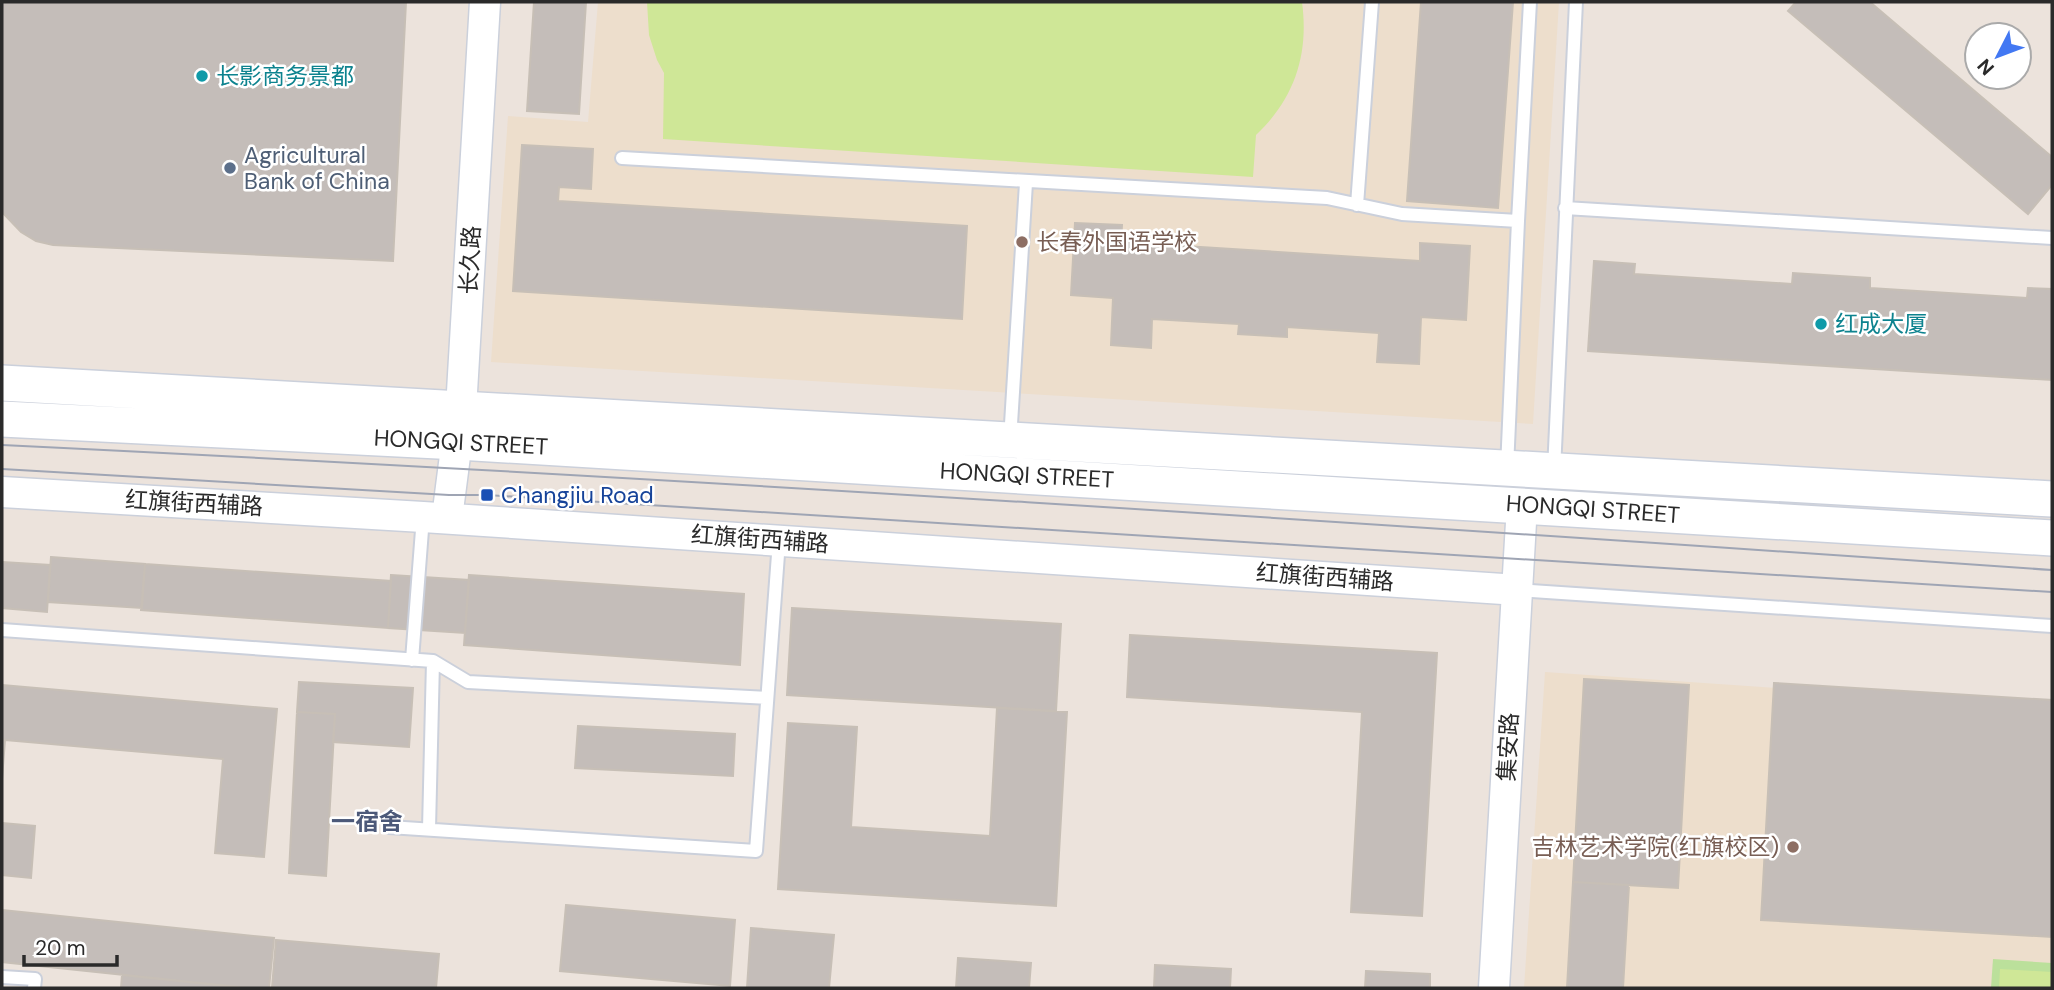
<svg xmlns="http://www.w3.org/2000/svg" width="2054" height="990" viewBox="0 0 2054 990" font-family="'DM Sans','Noto Sans SC',sans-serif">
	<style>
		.education { fill: #eddecc }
		.green { fill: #bbe09b }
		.pitch { fill: #cfe797 }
		.building { fill: #c4bdb9; stroke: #c7bfb6; stroke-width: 2 }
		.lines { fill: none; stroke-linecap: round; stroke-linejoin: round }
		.service-casing { stroke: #cbd0db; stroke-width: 16 }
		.tertiary-casing { stroke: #cbd0db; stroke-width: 33 }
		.secondary-casing { stroke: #cbd0db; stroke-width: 38 }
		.service { stroke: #fff; stroke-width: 12 }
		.tertiary { stroke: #fff; stroke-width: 30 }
		.secondary { stroke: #fff; stroke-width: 35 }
		.tram { stroke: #9fa5b4; stroke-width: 2 }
		.culture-dot { fill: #0f9aa8; stroke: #fff; stroke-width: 2.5 }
		.service-dot { fill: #5c6f8a; stroke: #fff; stroke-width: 2.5 }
		.education-dot { fill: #8d6e63; stroke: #fff; stroke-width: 2.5 }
		.transit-dot { fill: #1a4fb4; stroke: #fff; stroke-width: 2.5 }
		.labels { text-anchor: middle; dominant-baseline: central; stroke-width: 5; stroke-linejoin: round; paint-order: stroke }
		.culture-label { font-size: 23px; fill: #0d838f; stroke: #fff; text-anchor: start }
		.service-label { font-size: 23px; fill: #4e5e75; stroke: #fff; text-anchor: start }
		.education-label { font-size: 23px; fill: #785e54; stroke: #fff; text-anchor: start }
		.street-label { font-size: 23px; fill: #2a2a2a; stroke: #fff }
		.transit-label { font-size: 23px; fill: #164399; stroke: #fff; text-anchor: start }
		.neighbourhood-label { font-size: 24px; font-weight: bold; fill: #4c5979; stroke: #fff }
	</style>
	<rect width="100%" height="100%" fill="#ece3dc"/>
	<path class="education" d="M598 2H1559L1533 424 491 362 508 116 588 122Z
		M1545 672 2052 707V988H1524Z"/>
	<path class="green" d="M1993 959 2052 963V988H1991Z"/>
	<path class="pitch" d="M647 2H1302C1309 54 1295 98 1256 135L1253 177 663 139 664 73 657 60 649 35Z
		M2000 969 2052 972V988H1999Z"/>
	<path class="building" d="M2 2H406L393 261 53 245 36 241 21 232 2 212Z
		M534 2H586L579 114 527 111Z
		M1421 2H1513L1498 208 1407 201Z
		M1796 2H1870L2052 157V185L2028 214 1788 11Z
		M522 145 593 149 591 189 559 187 558 201 967 226 962 319 513 291Z
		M1075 223 1122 225 1121 242 1420 261V243L1470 246 1466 320 1421 317 1419 364 1377 362 1379 333 1287 327V337L1238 334 1239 324 1152 319 1151 348 1111 345 1113 298 1071 295Z
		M1594 261 1635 264 1634 274 1792 284 1793 273 1870 278V288L2027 298 2028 288 2052 289V380L1588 351Z
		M51 557 145 564 142 608 48 602Z
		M2 562 50 565 47 612 2 608Z
		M145 564 391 581 388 628 141 610Z
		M391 575 469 580 465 633 388 628Z
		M469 575 744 594 740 665 464 645Z
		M792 608 1061 624 1056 711 787 695Z
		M1130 635 1437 653 1422 916 1351 912 1362 712 1127 697Z
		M1584 679 1689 685 1678 888 1573 882Z
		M299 682 413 688 409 747 333 742 335 714 297 712Z
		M1774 683 2052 700V937L1761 920Z
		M2 685 277 709 264 857 215 853 223 759 5 740 2 779Z
		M997 708 1067 712 1056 906 778 889 788 723 857 727 851 827 990 836Z
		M297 712 335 714 326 876 289 873Z
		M578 726 735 734 733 776 575 768Z
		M2 823 35 826 31 878 2 875Z
		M1573 882 1629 885 1623 988H1567Z
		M566 905 735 920 730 986 560 971Z
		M2 910 274 938 269 988H248L2 962Z
		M751 928 834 935 829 988H747Z
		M276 940 439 954 436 988H272Z
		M958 958 1031 963 1029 988H956Z
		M1155 965 1231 969 1230 988H1154Z
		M1366 971 1430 974V988H1365Z
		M122 975 226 986V988H121Z"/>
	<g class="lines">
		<g class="service-casing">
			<path id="service" d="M622 158 1327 198 1402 214 1518 221
				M1357 205 1372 2
				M1565 208 2052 238
				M1010 440 1026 183
				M1507 468 1518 221 1530 2
				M1554 470 1576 2
				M1518 590 2052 626
				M2 630 433 661 468 682 767 698
				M412 660 423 517
				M389 827 756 851 779 541
				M429 829 433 661
				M2 977 35 979 34 988"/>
		</g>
		<g class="tertiary-casing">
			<path id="tertiary" d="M2 492 423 517 1518 590
				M447 518 461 409 485 2
				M1494 988 1522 505"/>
		</g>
		<g class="secondary-casing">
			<path id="secondary" d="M2 383 2052 499
				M2 419 458 442 2052 538"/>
		</g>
		<use href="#service" class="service"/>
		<use href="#tertiary" class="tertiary"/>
		<use href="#secondary" class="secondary"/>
		<path class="tram" d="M2 445C686 478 1369 523 2052 570
			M2 469 449 495H487L2052 592"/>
	</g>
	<g class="culture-dot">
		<circle cx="202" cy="76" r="7"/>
		<circle cx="1821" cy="324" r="7"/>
	</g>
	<circle class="service-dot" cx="230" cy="168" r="7"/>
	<g class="education-dot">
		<circle cx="1022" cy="242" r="7"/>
		<circle cx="1793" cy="847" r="7"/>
	</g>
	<rect class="transit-dot" x="480" y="488" width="14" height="14" rx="3.5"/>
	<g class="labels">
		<g class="culture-label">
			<text x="216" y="76">长影商务景都</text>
			<text x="1835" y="324">红成大厦</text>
		</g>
		<g class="service-label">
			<text x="244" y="155">Agricultural<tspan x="244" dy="26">Bank of China</tspan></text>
		</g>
		<g class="education-label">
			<text x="1036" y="242">长春外国语学校</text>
			<text x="1779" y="847" text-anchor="end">吉林艺术学院(红旗校区)</text>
		</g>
		<g class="street-label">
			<text transform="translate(470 260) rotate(-87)">长久路</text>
			<text transform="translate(461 442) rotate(3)">HONGQI STREET</text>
			<text transform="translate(1027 475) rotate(3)">HONGQI STREET</text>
			<text transform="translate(194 503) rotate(3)">红旗街西辅路</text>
			<text transform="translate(1593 509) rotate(4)">HONGQI STREET</text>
			<text transform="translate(760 539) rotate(4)">红旗街西辅路</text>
			<text transform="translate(1325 577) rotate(4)">红旗街西辅路</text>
			<text transform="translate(1508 747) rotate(-87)">集安路</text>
		</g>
		<g class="transit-label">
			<text x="501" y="495">Changjiu Road</text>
		</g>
		<g class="neighbourhood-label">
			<text x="367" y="821">一宿舍</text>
		</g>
	</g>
	<rect width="2054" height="990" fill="none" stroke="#2a2a2a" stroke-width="7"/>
	<g transform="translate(1998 56) rotate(228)"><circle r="33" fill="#ffffff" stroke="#aaaaaa" stroke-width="2"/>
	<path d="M0-5L12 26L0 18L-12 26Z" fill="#4278f3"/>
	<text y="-10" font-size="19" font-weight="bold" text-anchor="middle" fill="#2a2a2a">N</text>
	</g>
	<path d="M24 955v10h93v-10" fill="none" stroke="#2a2a2a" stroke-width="3.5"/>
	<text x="35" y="955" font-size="21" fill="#2a2a2a" stroke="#ffffff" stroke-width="5" paint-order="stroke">20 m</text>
</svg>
